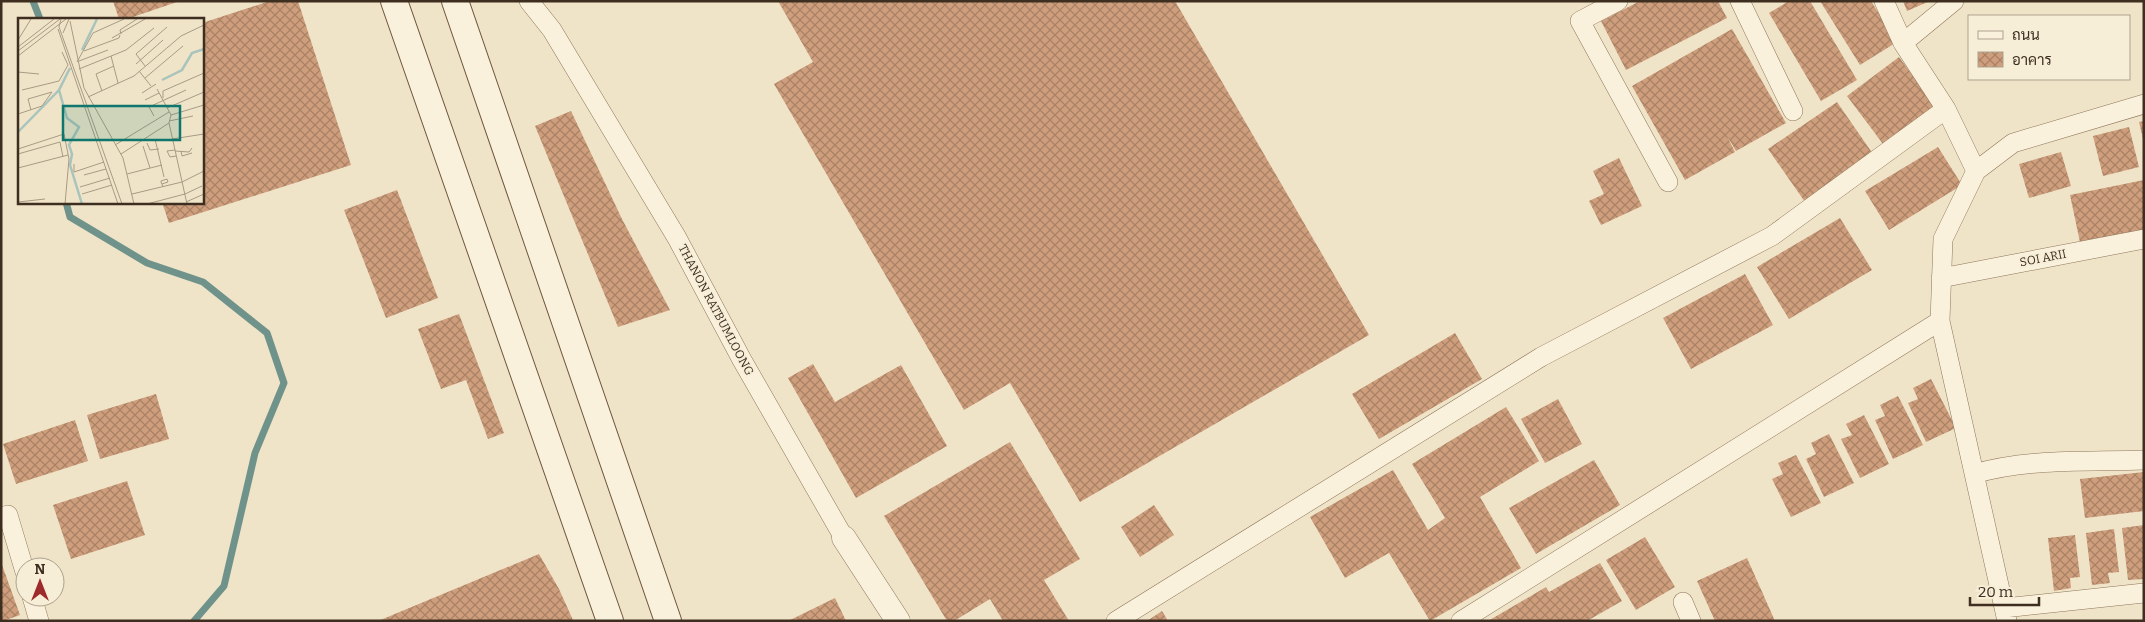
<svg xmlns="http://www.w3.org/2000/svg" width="2145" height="622" viewBox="0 0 2145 622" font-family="Bitter,Sarabun,serif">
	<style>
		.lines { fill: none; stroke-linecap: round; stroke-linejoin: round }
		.stream { stroke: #6f938a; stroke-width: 7 }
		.building { fill: url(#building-cross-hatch) }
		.minor-casing { stroke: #8d765c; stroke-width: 20 }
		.tertiary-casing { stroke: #8d765c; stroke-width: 25 }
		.secondary-casing { stroke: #6f573f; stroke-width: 28 }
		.minor { stroke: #faf1dc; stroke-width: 19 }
		.tertiary { stroke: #faf1dc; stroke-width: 24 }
		.secondary { stroke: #faf1dc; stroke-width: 26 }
		.labels { text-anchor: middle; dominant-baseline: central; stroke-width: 4; stroke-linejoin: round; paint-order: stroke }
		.street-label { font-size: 12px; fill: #3d2e20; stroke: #f7eed8 }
		.inset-river { fill: none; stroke: #a9c4bc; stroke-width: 2.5 }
		.inset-road { fill: none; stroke: #a89b85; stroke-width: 1 }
		.view { fill: #0f766e; fill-opacity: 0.15; stroke: #0f766e; stroke-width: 2.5 }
		.inset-edge { fill: none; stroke: #3d2e20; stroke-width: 2.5 }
	</style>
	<defs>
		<pattern id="building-cross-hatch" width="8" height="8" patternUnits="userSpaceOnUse" patternTransform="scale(1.25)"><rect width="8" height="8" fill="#cf9f7d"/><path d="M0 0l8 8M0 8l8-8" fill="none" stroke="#a98266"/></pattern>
	</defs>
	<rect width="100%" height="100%" fill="#f0e4c8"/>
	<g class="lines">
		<path class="stream" d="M33 1 40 19
			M66 202 70 217 147 263 203 282 267 333 284 383 255 453 224 586 194 621"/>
	</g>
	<path class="building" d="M113 1H177V2L127 19H119Z
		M270 1H298L351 165 169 223 162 202H202V23Z
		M778 1H1175L1369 335 1080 502 1010 383 964 410 774 84 813 62Z
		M1640 1H1718L1727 18 1626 70 1601 21Z
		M1789 1H1810L1857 80 1821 101 1769 13Z
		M1820 1H1871L1897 42 1860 65Z
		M1903 1H1930L1907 11Z
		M1732 29 1786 123 1736 151 1727 136 1735 152 1685 180 1632 86Z
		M1899 57 1935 106 1883 144 1847 96Z
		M1837 102 1873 154 1805 202 1768 149Z
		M571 111 622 219 670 310 618 327 535 126Z
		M2144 121V139H2143L2139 122Z
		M2129 127 2139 167 2103 176 2093 136Z
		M1938 147 1962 185 1889 230 1865 191Z
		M2061 152 2071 186 2029 198 2019 164Z
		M1619 158 1642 206 1601 225 1589 201 1604 194 1593 171Z
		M2144 180V233L2081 247 2070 195Z
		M397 190 438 298 386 318 344 210Z
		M1840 218 1872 270 1789 319 1757 267Z
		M1745 274 1773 325 1691 369 1663 318Z
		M459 314 504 433 488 439 466 380 441 389 418 329Z
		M1455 333 1482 379 1379 439 1352 394Z
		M813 364 835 402 901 365 947 446 856 498 788 378Z
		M1931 379 1956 428 1926 442 1908 403 1918 399 1913 388Z
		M156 394 169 439 100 459 87 415Z
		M1898 396 1923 445 1893 459 1875 420 1885 416 1880 405Z
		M1558 399 1582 444 1545 463 1521 419Z
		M1506 407 1539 461 1480 497 1521 568 1430 621 1389 553 1345 578 1310 517 1393 470 1428 530 1445 518 1412 464Z
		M1864 415 1889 464 1860 478 1841 439 1852 435 1846 424Z
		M75 420 88 461 16 484 3 444Z
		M1829 434 1854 483 1824 497 1806 459 1816 454 1811 443Z
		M1010 442 1080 559 1044 580 1069 621H1003L990 599 954 621H947L884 516Z
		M1796 455 1821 503 1791 517 1772 479 1783 474 1778 463Z
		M1594 460 1620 505 1536 554 1509 508Z
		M2144 472V511L2085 518 2080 479Z
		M127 481 145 535 71 559 53 505Z
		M1154 505 1174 535 1140 557 1121 527Z
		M2144 525V579L2128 580 2122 528Z
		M2114 529 2119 572 2108 573 2110 583 2092 585 2086 533Z
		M2075 535 2080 577 2070 578 2071 588 2054 591 2048 538Z
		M1645 537 1675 587 1636 610 1606 560Z
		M539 554 559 589 573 620 378 621Z
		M1747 558 1775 621H1715L1697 581Z
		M1 562 20 615 3 621H1Z
		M1600 563 1622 601 1587 621H1488L1546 587 1549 592Z
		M835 598 846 621H788Z
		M1162 611 1168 621H1147Z"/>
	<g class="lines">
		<g class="minor-casing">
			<path id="minor" d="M529 1 552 30 677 238 742 360 844 538
				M1618 1 1580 21 1668 182
				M1740 1 1793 111
				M1884 1 1903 43 1946 109 1976 171
				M1903 43 1954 1
				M1941 278 2144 239
				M1974 474C2029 458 2087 462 2144 460
				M1 517 8 515 25 572
				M32 597 39 621
				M1683 602 1691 621
				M2004 608 2144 593
				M1116 621 1541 357 1772 236 1946 109
				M1461 621 1940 321
				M2007 621 1940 321 1943 239 1976 171 2013 143 2144 104"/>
		</g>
		<g class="tertiary-casing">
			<path id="tertiary" d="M844 538 898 621"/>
		</g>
		<g class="secondary-casing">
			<path id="secondary" d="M394 1 610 621
				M455 1 668 621"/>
		</g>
		<use href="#minor" class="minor"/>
		<use href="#tertiary" class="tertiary"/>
		<use href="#secondary" class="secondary"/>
	</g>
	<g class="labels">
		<g class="street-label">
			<text transform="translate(2043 258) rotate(-11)">SOI ARII</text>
			<text transform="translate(716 310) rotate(62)">THANON RATBUMLOONG</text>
		</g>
	</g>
	<g transform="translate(18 18)">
		<rect width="186" height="186" fill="#f0e4c8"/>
		<path class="inset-river" d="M64 32 79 1M144 62 164 52 174 35 186 31M41 72 49 100 61 109 51 127 54 136 52 147 64 186M0 114 41 72 52 50"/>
		<path class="inset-road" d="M43 1 41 9 104 186M52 3 66 70 105 140 116 186M40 11 100 186M45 15 51 1M103 16 102 12 119 1M94 20 127 1M0 22 13 1M0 29 36 1M0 33 42 1M66 33 101 20 102 17M0 38 48 1M93 38 100 65M61 43 90 32M59 44 75 15 106 1M118 46 145 22M127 48 118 36 149 9M61 51 108 32 136 10M121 53 133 68M0 54 21 56M127 60 165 28M139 71 153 97 151 105 169 186M4 72 41 63 50 47 44 34M84 73 78 56 96 48M124 75 138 66M70 79 116 58 163 18 186 7M145 80V73L186 55M127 82 141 75M149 90 186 74M13 92 10 81 34 74M0 96 24 88 34 74M153 97 186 87M136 98 131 89 168 72M151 103 175 98M137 121 146 159M154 121 186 116M129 125 132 132 141 131M97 127 151 94M125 128 132 150M0 131 46 116 51 141 47 186M157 132 149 133 152 139 158 138M157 133 171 134 174 130M163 133 164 138 174 135M0 136 42 124 45 139M103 136 151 105M56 146V154L86 144M0 150 50 137M109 156 144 147M66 157 88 151M144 166 150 164 149 161 143 163V164L145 169M62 169 92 160M64 176 94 167M114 176 164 164 186 153M0 184 27 181M168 184 186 176M129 186 167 176 184 168"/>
		<path class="view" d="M45 88H162V122H45Z"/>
		<rect width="186" height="186" class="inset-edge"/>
	</g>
	<rect width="2145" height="622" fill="none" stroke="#3d2e20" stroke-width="5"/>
	<rect x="1968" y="15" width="162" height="65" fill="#f7eed8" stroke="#ada18e"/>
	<rect x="1978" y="31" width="25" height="8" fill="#faf1dc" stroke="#ada18e"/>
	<text x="2012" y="40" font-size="15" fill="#3d2e20">ถนน</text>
	<rect x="1978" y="52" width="25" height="15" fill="url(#building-cross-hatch)" stroke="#ada18e"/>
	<text x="2012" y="65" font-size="15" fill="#3d2e20">อาคาร</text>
	<g transform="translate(40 582)"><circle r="24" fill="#f7eed8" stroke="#ada18e"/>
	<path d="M0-4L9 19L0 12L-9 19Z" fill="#9e2a2b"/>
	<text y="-8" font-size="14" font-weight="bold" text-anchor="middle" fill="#3d2e20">N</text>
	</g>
	<path d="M1970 597v8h69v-8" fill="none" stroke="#3d2e20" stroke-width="2.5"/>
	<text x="1978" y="597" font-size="15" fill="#3d2e20" stroke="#f7eed8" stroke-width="4" paint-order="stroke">20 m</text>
</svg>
